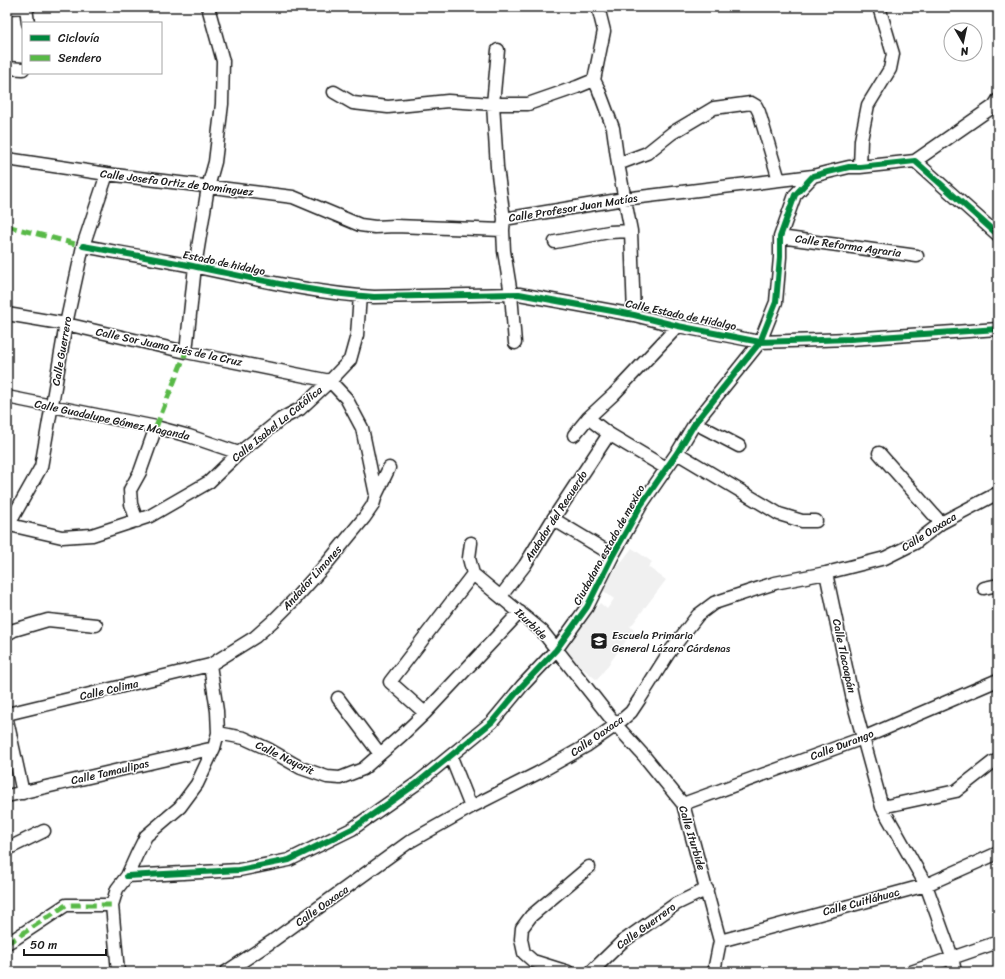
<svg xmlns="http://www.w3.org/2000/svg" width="1005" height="979" viewBox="0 0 1005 979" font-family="Sriracha,sans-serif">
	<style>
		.built { fill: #f0f0f0 }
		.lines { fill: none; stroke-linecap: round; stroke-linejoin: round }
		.minor-casing { stroke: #1c1c1c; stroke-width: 15 }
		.minor { stroke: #fff; stroke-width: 12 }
		.quiet { stroke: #58b947; stroke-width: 5; stroke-dasharray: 10 5; stroke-linecap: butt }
		.cycleway-casing { stroke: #fff; stroke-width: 8 }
		.cycleway { stroke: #00873e; stroke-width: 6 }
		.labels { text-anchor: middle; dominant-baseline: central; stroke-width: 3; stroke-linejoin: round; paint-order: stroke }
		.street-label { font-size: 11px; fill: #1c1c1c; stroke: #fff }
		.poi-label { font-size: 11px; fill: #1c1c1c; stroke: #fff; text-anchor: start }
	</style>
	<rect width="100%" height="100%" fill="#fff"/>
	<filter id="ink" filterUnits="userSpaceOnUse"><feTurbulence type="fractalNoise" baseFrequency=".025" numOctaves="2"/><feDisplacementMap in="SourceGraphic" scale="8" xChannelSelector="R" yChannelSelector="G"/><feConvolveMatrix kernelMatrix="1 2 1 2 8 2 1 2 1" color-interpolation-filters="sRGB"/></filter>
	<g filter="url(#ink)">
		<path class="built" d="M632 548 652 562 648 567 666 580 631 626 629 625 634 630 597 680 562 652 600 603 607 609 614 599 601 589Z"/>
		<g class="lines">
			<g class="minor-casing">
				<path id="minor" d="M26 7 28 23
					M7 8 29 7
					M498 50 493 104 497 167 504 219
					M7 68 23 69
					M594 80 598 88 613 128 618 164 631 231 634 315
					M594 80 604 31 598 7
					M334 92 353 103 388 107 448 101 493 104H528L577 87 594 80
					M7 159 107 174 293 197 360 225 375 227 395 226 503 230 504 219 624 199 813 176
					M915 161 994 106 998 100
					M618 164 647 153 672 133 714 108 751 103 756 106 759 112 779 180
					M860 167 861 140 868 105 890 69 893 54 879 7
					M503 230 504 251 511 294 515 343
					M780 237 917 256
					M555 242 609 232 631 231
					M83 246C121 253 159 259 197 267 256 279 314 293 374 297L519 294 634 315 678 326 760 342 850 339 998 329
					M7 314 66 324 186 352 330 381 346 398 362 428 376 495
					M186 352 195 266 208 187 215 162 222 104 223 61 208 7
					M7 397 156 427 189 436 239 453
					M588 418 609 434 666 468
					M695 423 739 446
					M574 435 588 418 614 394 678 326
					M677 453 779 514 802 521H816
					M879 453 941 523
					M553 519 613 555
					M137 521 131 504 130 490 140 472 156 427
					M7 523 14 526 62 537 92 535 150 516 209 482 239 453 281 419 300 409 330 381 350 360 357 335 360 296
					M9 524 41 467 66 324 83 246 107 174
					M471 543 469 558 473 574 542 631 616 725 644 756 683 804 720 941 715 966V972
					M826 573 854 705 882 807 926 885 952 957 955 972
					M984 588 998 585
					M501 596 525 565 553 519 609 434
					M7 634 14 630 48 620 96 625
					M338 698 380 754
					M425 713 390 682 473 574
					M7 714 210 665 255 637 273 621 293 601 328 562 364 518 373 505 376 495 389 468
					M7 720 23 793
					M218 733 244 738 268 749 301 768 327 777 340 778 363 769 402 735 425 713 520 612
					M451 757 471 807
					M7 796 214 748
					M683 804 863 738 998 680
					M882 807 956 791 993 762 998 761
					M7 849 44 831
					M127 876 239 870 289 860 352 829 416 784 492 722 522 686 556 650 587 607 613 555 641 505 677 453 695 423 760 342 776 302 780 257V237L795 195 813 176 828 172 849 167H860L915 161 998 235
					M720 941 926 885 998 853
					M7 943 16 938 66 905H112
					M118 972 112 905 117 889 127 876 137 854 146 836 180 807 197 784 214 748 218 733 217 711 210 665
					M226 972 271 942 409 842 471 807 538 773 586 746 616 725 631 712 639 700 668 654 698 615 714 603 775 583 826 573 885 558 915 543 941 523 998 493
					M568 972 533 961 524 953 521 939 522 928 531 916 589 867
					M591 972 622 942 676 904 707 889
					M911 972 998 942"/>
			</g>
			<use href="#minor" class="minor"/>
			<path class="quiet" d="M7 226 83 246
				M156 427 186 352
				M7 943 16 938 66 905H112"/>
			<g class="cycleway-casing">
				<path id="cycleway" d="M83 246C121 253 159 259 197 267 256 279 314 293 374 297L519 294 634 315 678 326 760 342 850 339 998 329
					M127 876 239 870 289 860 352 829 416 784 492 722 522 686 556 650 587 607 613 555 641 505 677 453 695 423 760 342 776 302 780 257V237L795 195 813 176 828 172 849 167H860L915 161 998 235"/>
			</g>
			<use href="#cycleway" class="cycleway"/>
		</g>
	</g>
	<defs>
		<g id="school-square" transform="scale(0.9)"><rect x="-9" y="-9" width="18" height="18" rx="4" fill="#1c1c1c" stroke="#fff"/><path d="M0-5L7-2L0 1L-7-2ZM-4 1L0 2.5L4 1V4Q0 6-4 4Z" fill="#fff"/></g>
	</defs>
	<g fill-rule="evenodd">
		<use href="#school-square" x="599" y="641"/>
	</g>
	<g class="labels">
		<g class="street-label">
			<text transform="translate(177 183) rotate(7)">Calle Josefa Ortiz de Domínguez</text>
			<text transform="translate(573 208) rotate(-9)">Calle Profesor Juan Matías</text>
			<text transform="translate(848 246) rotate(8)">Calle Reforma Agraria</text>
			<text transform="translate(224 263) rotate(12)">Estado de hidalgo</text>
			<text transform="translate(681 315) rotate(12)">Calle Estado de Hidalgo</text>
			<text transform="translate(169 347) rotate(12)">Calle Sor Juana Inés de la Cruz</text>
			<text transform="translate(62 351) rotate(-80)">Calle Guerrero</text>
			<text transform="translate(112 420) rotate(12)">Calle Guadalupe Gómez Maganda</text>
			<text transform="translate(277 424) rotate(-39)">Calle Isabel La Católica</text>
			<text transform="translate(556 516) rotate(-57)">Andador del Recuerdo</text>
			<text transform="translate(929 532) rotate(-32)">Calle Oaxaca</text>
			<text transform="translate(609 545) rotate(-61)">Ciudadano estado de mexico</text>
			<text transform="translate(312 578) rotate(-48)">Andador Limones</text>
			<text transform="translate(531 624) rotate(44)">Iturbide</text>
			<text transform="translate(844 656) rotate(78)">Calle Tlacoapán</text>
			<text transform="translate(109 690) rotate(-13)">Calle Colima</text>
			<text transform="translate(597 736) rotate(-35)">Calle Oaxaca</text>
			<text transform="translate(842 745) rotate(-21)">Calle Durango</text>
			<text transform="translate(285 758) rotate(26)">Calle Nayarit</text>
			<text transform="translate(110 772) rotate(-13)">Calle Tamaulipas</text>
			<text transform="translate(692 838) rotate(73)">Calle Iturbide</text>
			<text transform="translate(861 902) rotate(-15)">Calle Cuitláhuac</text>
			<text transform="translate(322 906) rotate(-35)">Calle Oaxaca</text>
			<text transform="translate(646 926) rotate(-36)">Calle Guerrero</text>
		</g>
		<g class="poi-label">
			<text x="612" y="635">Escuela Primaria<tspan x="612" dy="13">General Lázaro Cárdenas</tspan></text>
		</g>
	</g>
	<rect width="1005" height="979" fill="none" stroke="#fff" stroke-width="24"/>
	<rect x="12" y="12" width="981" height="955" fill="none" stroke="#1c1c1c" stroke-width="1.5" filter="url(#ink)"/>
	<rect x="22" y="22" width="140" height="52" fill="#ffffff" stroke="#a4a4a4"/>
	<rect x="30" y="35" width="20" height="6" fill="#00873e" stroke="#a4a4a4"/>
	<text x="58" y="42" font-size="12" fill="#1c1c1c">Ciclovía</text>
	<rect x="30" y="55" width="20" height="6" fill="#58b947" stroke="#a4a4a4"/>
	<text x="58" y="62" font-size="12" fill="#1c1c1c">Sendero</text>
	<g transform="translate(963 42) rotate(171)"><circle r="19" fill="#ffffff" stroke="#a4a4a4"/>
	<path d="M0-3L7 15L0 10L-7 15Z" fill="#1c1c1c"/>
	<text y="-6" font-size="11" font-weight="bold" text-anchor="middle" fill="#1c1c1c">N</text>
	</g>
	<path d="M24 949v6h82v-6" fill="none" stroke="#1c1c1c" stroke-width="2"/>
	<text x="30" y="949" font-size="12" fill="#1c1c1c" stroke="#ffffff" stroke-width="3" paint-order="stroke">50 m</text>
</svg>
